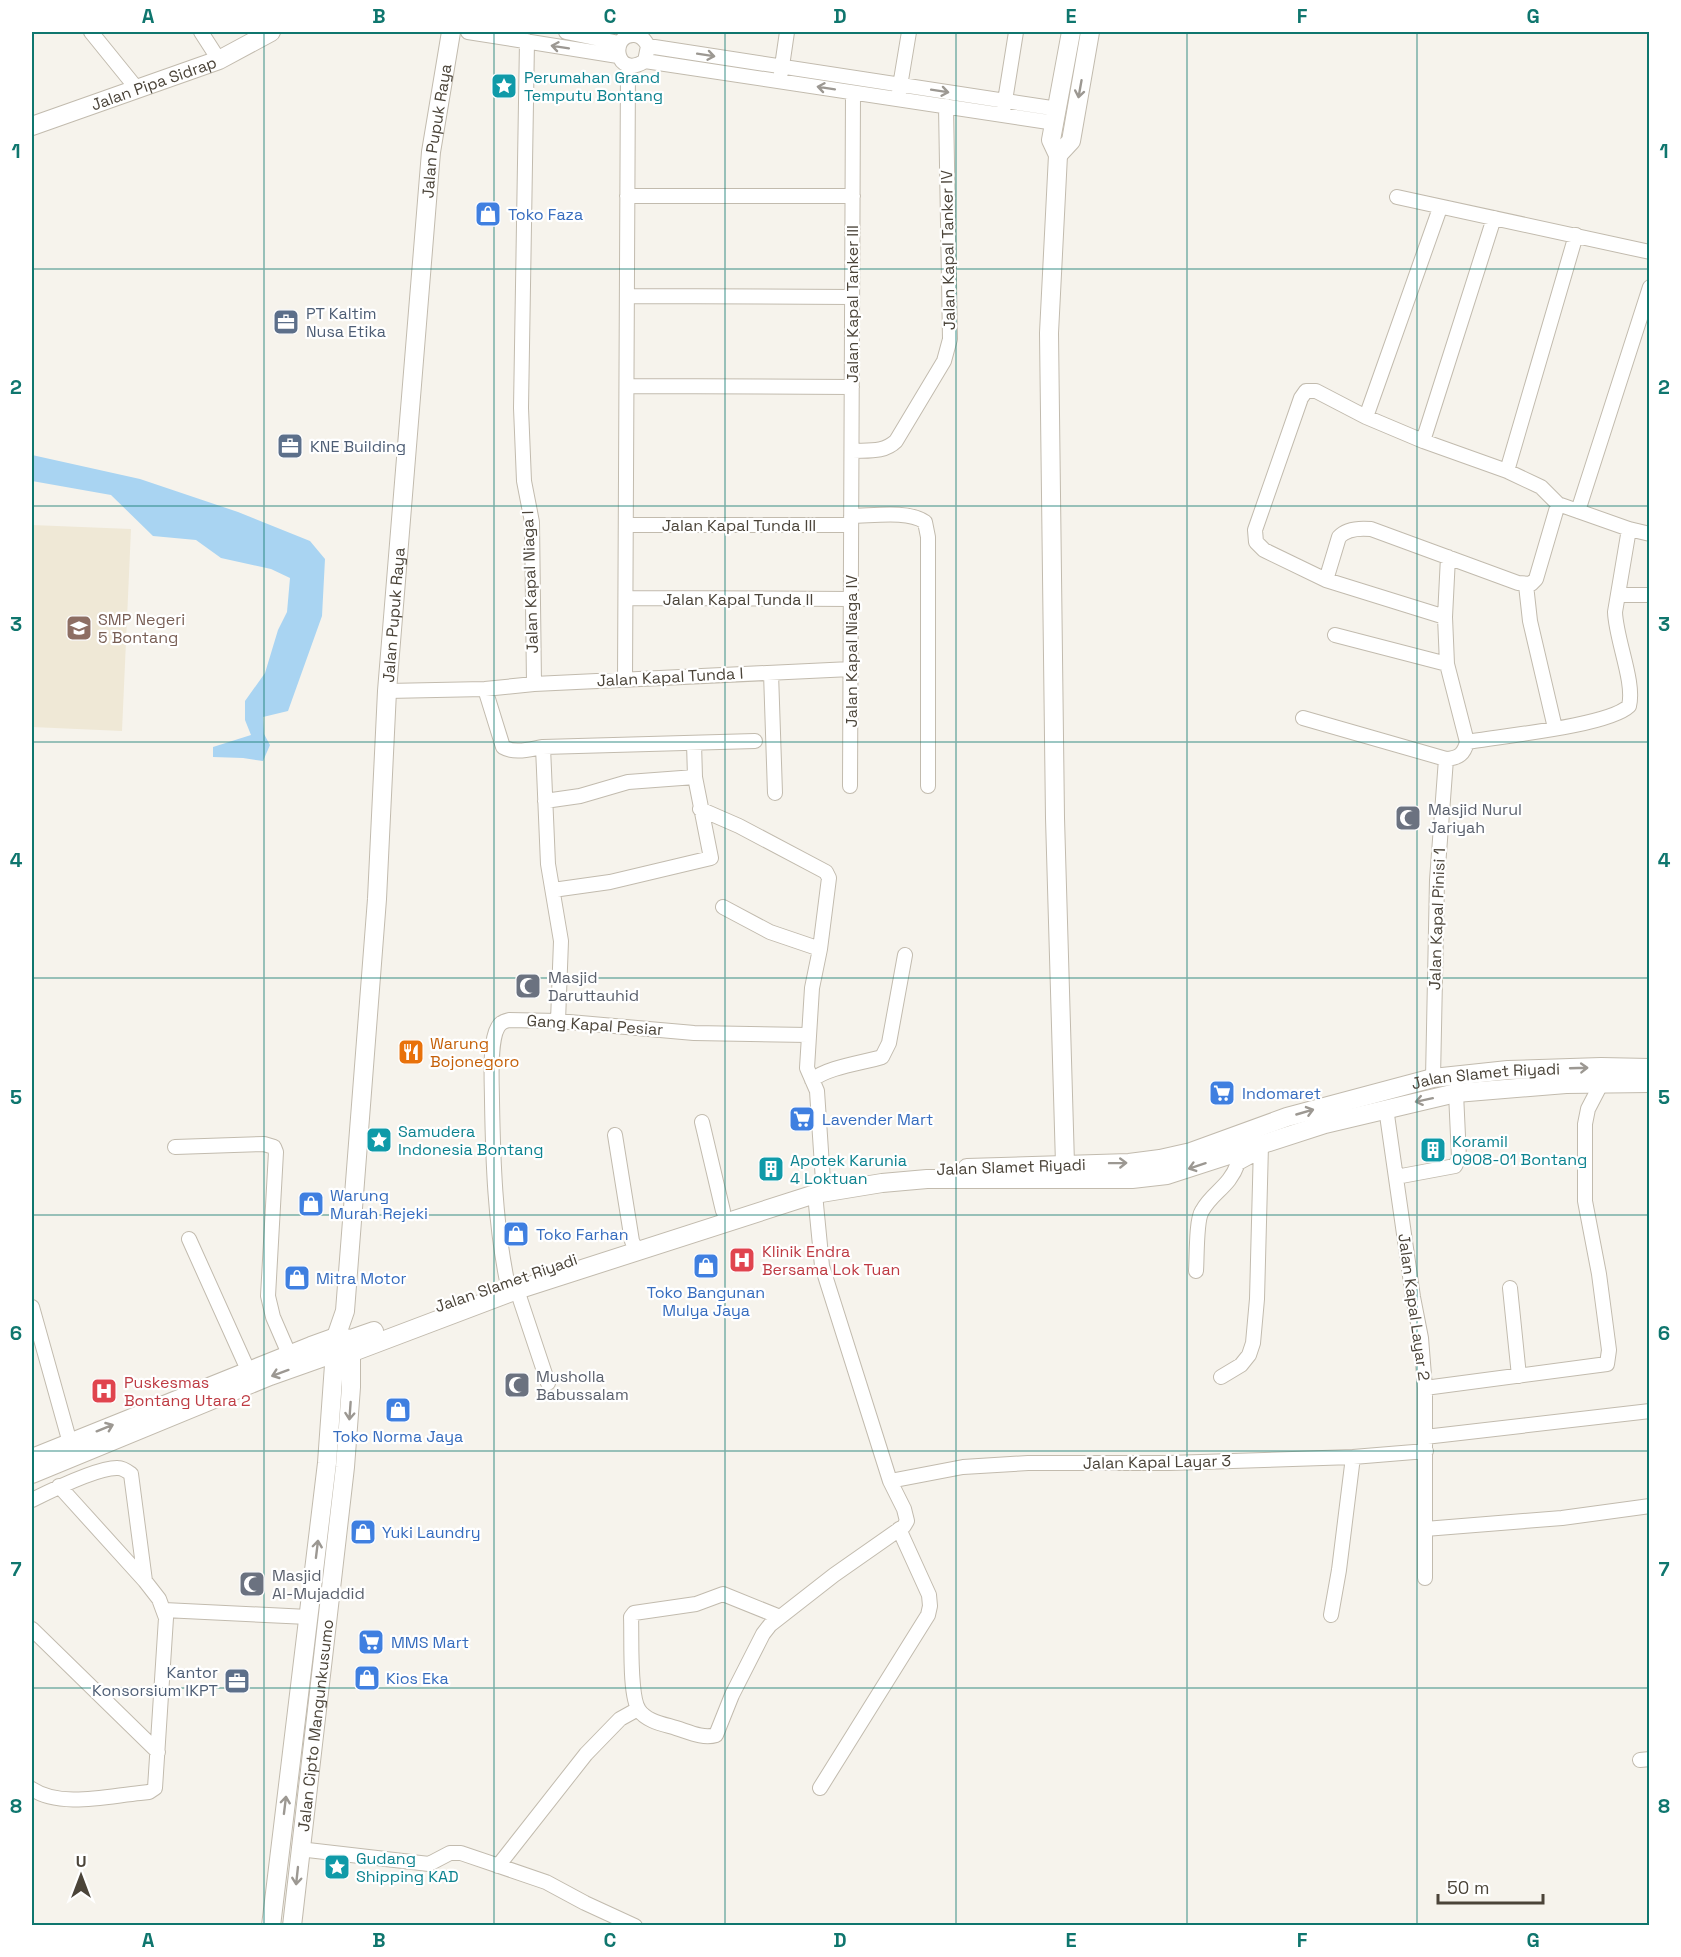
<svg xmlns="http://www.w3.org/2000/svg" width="1681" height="1957" viewBox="0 0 1681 1957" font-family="'Space Grotesk',sans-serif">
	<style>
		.education { fill: #efe8d6 }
		.water { fill: #a9d4f2 }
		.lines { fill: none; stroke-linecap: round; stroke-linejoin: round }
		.minor-casing { stroke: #c2bbae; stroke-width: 16 }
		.tertiary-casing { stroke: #c2bbae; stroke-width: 20 }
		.minor { stroke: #fff; stroke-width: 14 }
		.tertiary { stroke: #fff; stroke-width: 18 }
		.oneway { stroke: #9c9892 }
		.grid { fill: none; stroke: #0f766e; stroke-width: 1.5; stroke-opacity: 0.55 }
		.labels { text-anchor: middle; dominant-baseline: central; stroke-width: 4.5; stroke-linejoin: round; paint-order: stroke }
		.culture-label { font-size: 16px; fill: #0d838f; stroke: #fff; text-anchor: start }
		.street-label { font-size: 16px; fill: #4b4439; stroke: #fff }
		.shop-label { font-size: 16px; fill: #366cbe; stroke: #fff; text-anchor: start }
		.service-label { font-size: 16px; fill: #4e5e75; stroke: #fff; text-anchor: start }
		.education-label { font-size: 16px; fill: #785e54; stroke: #fff; text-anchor: start }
		.worship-label { font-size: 16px; fill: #5b616d; stroke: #fff; text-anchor: start }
		.food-label { font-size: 16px; fill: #c56008; stroke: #fff; text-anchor: start }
		.health-label { font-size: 16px; fill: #be3a42; stroke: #fff; text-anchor: start }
		.neatline { fill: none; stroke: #0f766e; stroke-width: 2 }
		.grid-label { font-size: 20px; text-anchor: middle; font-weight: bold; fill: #0f766e }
	</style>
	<rect width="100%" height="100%" fill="#f6f3ec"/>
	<path class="education" d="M32 525 131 529 122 731 32 727Z"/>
	<path class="water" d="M32 455 140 479 238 512 310 541 325 559 322 616 288 711 263 717 264 734 270 745 263 761 243 758 213 757V747L251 735 245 720V701L265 673 278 630 287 612 290 578 271 569 221 558 196 540 153 536 111 495 32 481Z"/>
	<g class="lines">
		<g class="minor-casing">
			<path id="minor" d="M91 32 138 90
				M201 32 219 60
				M468 32 618 56
				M566 32 619 43
				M527 41 521 408 524 481 532 522 534 684
				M648 46 645 61C615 80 609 34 634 35 641 35 645 40 648 46L1058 109
				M645 61 1055 123
				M781 73 787 32
				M899 92 909 32
				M1004 107 1016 32
				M627 196H853
				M1397 197 1650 252
				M627 296 852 297
				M627 386 852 387
				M1366 417 1440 208
				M1423 441 1494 218
				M852 451C867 450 884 453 896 441L944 361 950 339 946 106
				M1507 471 1576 235
				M1578 511 1650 287
				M851 516C872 516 908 510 925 522L928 537V786
				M626 525H851
				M1326 580 1339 537C1347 528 1360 528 1371 529L1518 583 1531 584 1536 579 1558 504
				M1526 585 1530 621 1555 728
				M1618 595H1650
				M626 598 851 599
				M1445 617 1448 557
				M1335 635 1447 664
				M771 673 775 793
				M625 680 628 66
				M485 689 503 747C515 754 530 749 543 747L548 864 561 941 558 1021
				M387 691 485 689 534 684 851 669
				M1303 718 1446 759C1459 758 1464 754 1467 742L1447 664 1445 617 1326 580 1264 550 1256 542 1255 530 1301 398 1306 391H1316L1366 417 1423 441 1507 471 1541 487 1558 504 1629 529 1650 534
				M1467 742C1501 736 1608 726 1629 706 1635 682 1616 640 1615 612L1629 529
				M543 747 755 741
				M850 786 853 93
				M545 801 580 796 628 782 695 777
				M700 809 739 826 826 872 829 878 820 949 812 988 807 1068 817 1091 823 1181
				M553 890 610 882 711 858 695 777 694 743
				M723 907 770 932 820 949
				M1433 1078 1437 880 1446 759
				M812 1080C828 1067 862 1063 882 1057L889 1043 905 955
				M1386 1108 1413 1297 1421 1338 1425 1388V1578
				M702 1122 723 1211
				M615 1135 632 1241 637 1251
				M175 1147 264 1144 274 1147 276 1152 268 1296 273 1317 289 1354
				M1396 1177 1455 1166 1459 1158 1456 1093
				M189 1239 248 1370
				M1196 1271C1197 1258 1196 1220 1202 1211 1213 1191 1229 1188 1238 1163L1258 1152
				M507 1281C495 1222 493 1161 492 1101 492 1083 489 1042 498 1027 500 1023 504 1021 509 1020L558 1021 694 1033 808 1035
				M1510 1288 1519 1376
				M517 1290 548 1383
				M32 1307 70 1443
				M1221 1377 1241 1365 1249 1355 1253 1343 1257 1299 1261 1145
				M1425 1388 1607 1364 1609 1350 1599 1274 1585 1201V1124L1588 1109 1601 1084 1605 1082
				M1425 1437 1650 1411
				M890 1481 963 1467 1028 1463H1169L1353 1457 1426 1451
				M59 1486 145 1581
				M32 1500C50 1491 99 1467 118 1468 123 1468 127 1471 131 1474L145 1581 159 1599 166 1618 155 1788 149 1792 140 1793C108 1796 60 1808 32 1789
				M1425 1529 1562 1518 1650 1506
				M164 1610 308 1617
				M1331 1615 1339 1570 1353 1457
				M780 1617 723 1594 696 1604 634 1613 631 1617C632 1637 629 1696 639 1710 646 1721 663 1724 676 1728 689 1732 703 1739 716 1735L732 1695 763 1634 770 1625 834 1575 904 1526 907 1521 904 1509 890 1481 822 1266 815 1194
				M32 1629 158 1752
				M1640 1760 1650 1759
				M820 1788 928 1615 930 1606 929 1595 899 1529
				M299 1849 429 1864 450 1853H461L546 1882 585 1903 635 1926
				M498 1866 586 1754 620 1719 638 1709"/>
		</g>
		<g class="tertiary-casing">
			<g id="tertiary">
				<path id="s1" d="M32 126 219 60 271 32"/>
				<path d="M1058 155 1071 141 1090 32"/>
				<path d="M1065 1164 1055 818 1049 333 1058 155 1051 140 1071 32"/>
				<path id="s2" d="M967 1168 1129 1163 1160 1159 1191 1152 1287 1117 1433 1078 1508 1070 1601 1067 1650 1068"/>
				<path d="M32 1458 311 1346 336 1337 351 1339 374 1331"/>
				<path d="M32 1474 270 1376 335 1353 353 1352 517 1290 815 1194 882 1183 927 1179H1132L1167 1175 1325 1124 1456 1093 1566 1084 1650 1083"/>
				<path id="s3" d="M271 1926 327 1463 336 1337 345 1311 377 899 387 691 431 152 451 32"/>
				<path id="s4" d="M292 1926 345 1467 351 1387V1342"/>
			</g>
		</g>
		<use href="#minor" class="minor"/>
		<use href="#tertiary" class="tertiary"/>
	</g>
	<defs><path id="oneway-shaft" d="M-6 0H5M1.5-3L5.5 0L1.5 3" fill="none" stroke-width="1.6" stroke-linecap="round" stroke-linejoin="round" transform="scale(1.5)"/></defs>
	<g class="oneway">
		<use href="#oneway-shaft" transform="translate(560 47) rotate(-171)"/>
		<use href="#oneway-shaft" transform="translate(706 55) rotate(9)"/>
		<use href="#oneway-shaft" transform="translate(826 88) rotate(-171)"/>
		<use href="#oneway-shaft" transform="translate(1080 89) rotate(100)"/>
		<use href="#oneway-shaft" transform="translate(940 91) rotate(9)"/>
		<use href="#oneway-shaft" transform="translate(1579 1068) rotate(-2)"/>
		<use href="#oneway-shaft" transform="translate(1424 1100) rotate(168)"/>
		<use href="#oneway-shaft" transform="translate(1305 1112) rotate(-16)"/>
		<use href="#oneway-shaft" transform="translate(1118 1163) rotate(-1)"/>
		<use href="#oneway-shaft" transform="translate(1197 1166) rotate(162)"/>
		<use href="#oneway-shaft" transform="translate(280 1373) rotate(160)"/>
		<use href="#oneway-shaft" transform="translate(350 1411) rotate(94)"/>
		<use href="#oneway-shaft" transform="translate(105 1428) rotate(-22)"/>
		<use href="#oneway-shaft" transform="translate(317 1549) rotate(-83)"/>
		<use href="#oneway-shaft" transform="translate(285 1805) rotate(-83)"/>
		<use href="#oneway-shaft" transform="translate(297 1876) rotate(96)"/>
	</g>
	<path class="grid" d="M264 32V1926M494 32V1926M725 32V1926M956 32V1926M1187 32V1926M1417 32V1926M32 269H1650M32 506H1650M32 742H1650M32 978H1650M32 1215H1650M32 1451H1650M32 1688H1650"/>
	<defs>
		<g id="sight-square" transform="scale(1.35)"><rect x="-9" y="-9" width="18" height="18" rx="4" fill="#0f9aa8" stroke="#fff"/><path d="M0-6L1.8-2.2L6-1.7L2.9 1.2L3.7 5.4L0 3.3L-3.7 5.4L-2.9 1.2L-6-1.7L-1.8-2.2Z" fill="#fff"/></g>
		<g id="shop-square" transform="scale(1.35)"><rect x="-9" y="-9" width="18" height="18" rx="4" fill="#3f7fe0" stroke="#fff"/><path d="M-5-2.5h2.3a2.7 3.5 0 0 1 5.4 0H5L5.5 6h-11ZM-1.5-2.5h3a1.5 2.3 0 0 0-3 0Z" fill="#fff"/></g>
		<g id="office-square" transform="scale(1.35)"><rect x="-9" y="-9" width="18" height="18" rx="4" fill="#5c6f8a" stroke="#fff"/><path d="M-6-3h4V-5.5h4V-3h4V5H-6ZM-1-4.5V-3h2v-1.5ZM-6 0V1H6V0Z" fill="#fff"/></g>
		<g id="school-square" transform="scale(1.35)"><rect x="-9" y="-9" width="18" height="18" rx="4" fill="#8d6e63" stroke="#fff"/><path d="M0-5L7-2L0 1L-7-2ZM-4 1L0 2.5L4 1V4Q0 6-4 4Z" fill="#fff"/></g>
		<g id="mosque-square" transform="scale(1.35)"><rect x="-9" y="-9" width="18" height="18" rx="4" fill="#6b7280" stroke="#fff"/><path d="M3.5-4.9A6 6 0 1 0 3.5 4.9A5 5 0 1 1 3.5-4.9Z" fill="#fff"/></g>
		<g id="restaurant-square" transform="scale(1.35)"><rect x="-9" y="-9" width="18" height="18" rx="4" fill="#e8710a" stroke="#fff"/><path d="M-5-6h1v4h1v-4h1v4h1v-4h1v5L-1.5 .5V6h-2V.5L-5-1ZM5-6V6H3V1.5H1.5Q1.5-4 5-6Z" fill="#fff"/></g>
		<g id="supermarket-square" transform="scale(1.35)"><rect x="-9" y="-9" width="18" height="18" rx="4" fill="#3f7fe0" stroke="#fff"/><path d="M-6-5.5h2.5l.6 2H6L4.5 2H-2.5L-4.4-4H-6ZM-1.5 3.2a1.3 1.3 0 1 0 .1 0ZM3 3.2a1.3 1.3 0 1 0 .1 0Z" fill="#fff"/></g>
		<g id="building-square" transform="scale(1.35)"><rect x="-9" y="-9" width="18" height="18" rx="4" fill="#0f9aa8" stroke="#fff"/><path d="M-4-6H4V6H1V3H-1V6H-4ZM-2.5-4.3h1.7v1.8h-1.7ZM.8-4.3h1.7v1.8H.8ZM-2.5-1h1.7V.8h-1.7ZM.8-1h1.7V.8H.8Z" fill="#fff"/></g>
		<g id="hospital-square" transform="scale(1.35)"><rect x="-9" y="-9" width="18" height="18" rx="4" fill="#e0444e" stroke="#fff"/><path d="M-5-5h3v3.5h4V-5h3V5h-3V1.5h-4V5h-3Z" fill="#fff"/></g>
	</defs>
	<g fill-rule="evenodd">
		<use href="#sight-square" x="504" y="86"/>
		<use href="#shop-square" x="488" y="214"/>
		<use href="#office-square" x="286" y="322"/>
		<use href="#office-square" x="290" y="446"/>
		<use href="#school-square" x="79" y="628"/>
		<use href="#mosque-square" x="1408" y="818"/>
		<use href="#mosque-square" x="528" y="986"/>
		<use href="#restaurant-square" x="411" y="1052"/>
		<use href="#supermarket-square" x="1222" y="1093"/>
		<use href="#supermarket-square" x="802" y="1119"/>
		<use href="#sight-square" x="379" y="1140"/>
		<use href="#building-square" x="1433" y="1150"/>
		<use href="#building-square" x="771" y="1169"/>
		<use href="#shop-square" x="311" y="1204"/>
		<use href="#shop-square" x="516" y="1234"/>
		<use href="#hospital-square" x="742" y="1260"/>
		<use href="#shop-square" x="706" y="1266"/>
		<use href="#shop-square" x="297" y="1278"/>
		<use href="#mosque-square" x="517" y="1385"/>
		<use href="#hospital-square" x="104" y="1391"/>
		<use href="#shop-square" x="398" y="1410"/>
		<use href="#shop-square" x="363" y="1532"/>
		<use href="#mosque-square" x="252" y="1584"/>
		<use href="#supermarket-square" x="371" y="1642"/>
		<use href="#shop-square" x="367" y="1678"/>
		<use href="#office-square" x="237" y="1681"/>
		<use href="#sight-square" x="337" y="1867"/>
	</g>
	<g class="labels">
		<g class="culture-label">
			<text x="524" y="77">Perumahan Grand<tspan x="524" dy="18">Temputu Bontang</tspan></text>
			<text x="398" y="1131">Samudera<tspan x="398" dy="18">Indonesia Bontang</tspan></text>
			<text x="1452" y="1141">Koramil<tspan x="1452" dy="18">0908-01 Bontang</tspan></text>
			<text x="790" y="1160">Apotek Karunia<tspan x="790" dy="18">4 Loktuan</tspan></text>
			<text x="356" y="1858">Gudang<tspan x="356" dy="18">Shipping KAD</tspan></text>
		</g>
		<g class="street-label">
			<text stroke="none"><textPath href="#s1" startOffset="129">Jalan Pipa Sidrap</textPath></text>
			<text stroke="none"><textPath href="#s3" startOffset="1804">Jalan Pupuk Raya</textPath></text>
			<text transform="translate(948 250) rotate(-91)">Jalan Kapal Tanker IV</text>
			<text transform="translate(852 304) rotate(-90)">Jalan Kapal Tanker III</text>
			<text x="739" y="525">Jalan Kapal Tunda III</text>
			<text transform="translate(530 582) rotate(-92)">Jalan Kapal Niaga I</text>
			<text x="738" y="599">Jalan Kapal Tunda II</text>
			<text stroke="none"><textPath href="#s3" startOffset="1318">Jalan Pupuk Raya</textPath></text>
			<text transform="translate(851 651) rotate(-90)">Jalan Kapal Niaga IV</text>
			<text transform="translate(670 677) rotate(-3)">Jalan Kapal Tunda I</text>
			<text transform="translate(1437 919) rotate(-88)">Jalan Kapal Pinisi 1</text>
			<text transform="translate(595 1025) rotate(4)">Gang Kapal Pesiar</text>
			<text stroke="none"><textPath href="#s2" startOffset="531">Jalan Slamet Riyadi</textPath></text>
			<text transform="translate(1011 1167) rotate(-2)">Jalan Slamet Riyadi</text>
			<text transform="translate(506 1283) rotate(-19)">Jalan Slamet Riyadi</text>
			<text transform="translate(1414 1307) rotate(82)">Jalan Kapal Layar 2</text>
			<text transform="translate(1157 1462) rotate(-1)">Jalan Kapal Layar 3</text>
			<text stroke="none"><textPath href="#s4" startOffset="202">Jalan Cipto Mangunkusumo</textPath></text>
		</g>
		<g class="shop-label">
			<text x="508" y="214">Toko Faza</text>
			<text x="1242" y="1093">Indomaret</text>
			<text x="822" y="1119">Lavender Mart</text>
			<text x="330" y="1195">Warung<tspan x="330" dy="18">Murah Rejeki</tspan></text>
			<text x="536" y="1234">Toko Farhan</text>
			<text x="316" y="1278">Mitra Motor</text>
			<text x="706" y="1292" text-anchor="middle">Toko Bangunan<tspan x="706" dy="18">Mulya Jaya</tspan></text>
			<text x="398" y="1436" text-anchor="middle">Toko Norma Jaya</text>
			<text x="382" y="1532">Yuki Laundry</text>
			<text x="391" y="1642">MMS Mart</text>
			<text x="386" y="1678">Kios Eka</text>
		</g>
		<g class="service-label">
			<text x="306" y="313">PT Kaltim<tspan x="306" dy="18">Nusa Etika</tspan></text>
			<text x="310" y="446">KNE Building</text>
			<text x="218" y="1672" text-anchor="end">Kantor<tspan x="218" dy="18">Konsorsium IKPT</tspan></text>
		</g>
		<g class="education-label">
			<text x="98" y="619">SMP Negeri<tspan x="98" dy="18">5 Bontang</tspan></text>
		</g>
		<g class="worship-label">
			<text x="1428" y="809">Masjid Nurul<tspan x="1428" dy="18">Jariyah</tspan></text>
			<text x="548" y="977">Masjid<tspan x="548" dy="18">Daruttauhid</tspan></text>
			<text x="536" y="1376">Musholla<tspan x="536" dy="18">Babussalam</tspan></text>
			<text x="272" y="1575">Masjid<tspan x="272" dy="18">Al-Mujaddid</tspan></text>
		</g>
		<g class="food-label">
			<text x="430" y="1043">Warung<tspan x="430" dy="18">Bojonegoro</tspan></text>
		</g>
		<g class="health-label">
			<text x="762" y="1251">Klinik Endra<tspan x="762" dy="18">Bersama Lok Tuan</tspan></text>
			<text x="124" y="1382">Puskesmas<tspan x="124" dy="18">Bontang Utara 2</tspan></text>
		</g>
	</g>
	<rect width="1681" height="1957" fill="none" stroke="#ffffff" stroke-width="66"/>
	<g transform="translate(81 1876)" stroke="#ffffff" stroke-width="4.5" paint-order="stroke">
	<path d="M0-4.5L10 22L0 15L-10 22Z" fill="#4b4439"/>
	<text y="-9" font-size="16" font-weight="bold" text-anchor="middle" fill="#4b4439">U</text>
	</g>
	<path d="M1438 1894v9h105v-9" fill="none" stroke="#4b4439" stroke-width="3"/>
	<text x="1447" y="1894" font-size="18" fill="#4b4439" stroke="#ffffff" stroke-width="4.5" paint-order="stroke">50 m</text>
	<rect x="33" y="33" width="1615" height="1891" class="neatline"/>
	<g class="grid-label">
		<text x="148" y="23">A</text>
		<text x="379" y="23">B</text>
		<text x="610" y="23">C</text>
		<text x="840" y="23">D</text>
		<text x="1071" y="23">E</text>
		<text x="1302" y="23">F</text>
		<text x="1533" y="23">G</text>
		<text x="16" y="158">1</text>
		<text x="1664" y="158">1</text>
		<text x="16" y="394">2</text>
		<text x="1664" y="394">2</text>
		<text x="16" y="631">3</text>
		<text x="1664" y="631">3</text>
		<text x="16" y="867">4</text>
		<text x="1664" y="867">4</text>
		<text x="16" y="1104">5</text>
		<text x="1664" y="1104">5</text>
		<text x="16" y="1340">6</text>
		<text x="1664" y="1340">6</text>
		<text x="16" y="1576">7</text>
		<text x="1664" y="1576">7</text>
		<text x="16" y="1813">8</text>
		<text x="1664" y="1813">8</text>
		<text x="148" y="1947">A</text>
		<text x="379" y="1947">B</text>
		<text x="610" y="1947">C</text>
		<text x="840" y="1947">D</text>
		<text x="1071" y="1947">E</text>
		<text x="1302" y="1947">F</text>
		<text x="1533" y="1947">G</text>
	</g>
</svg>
